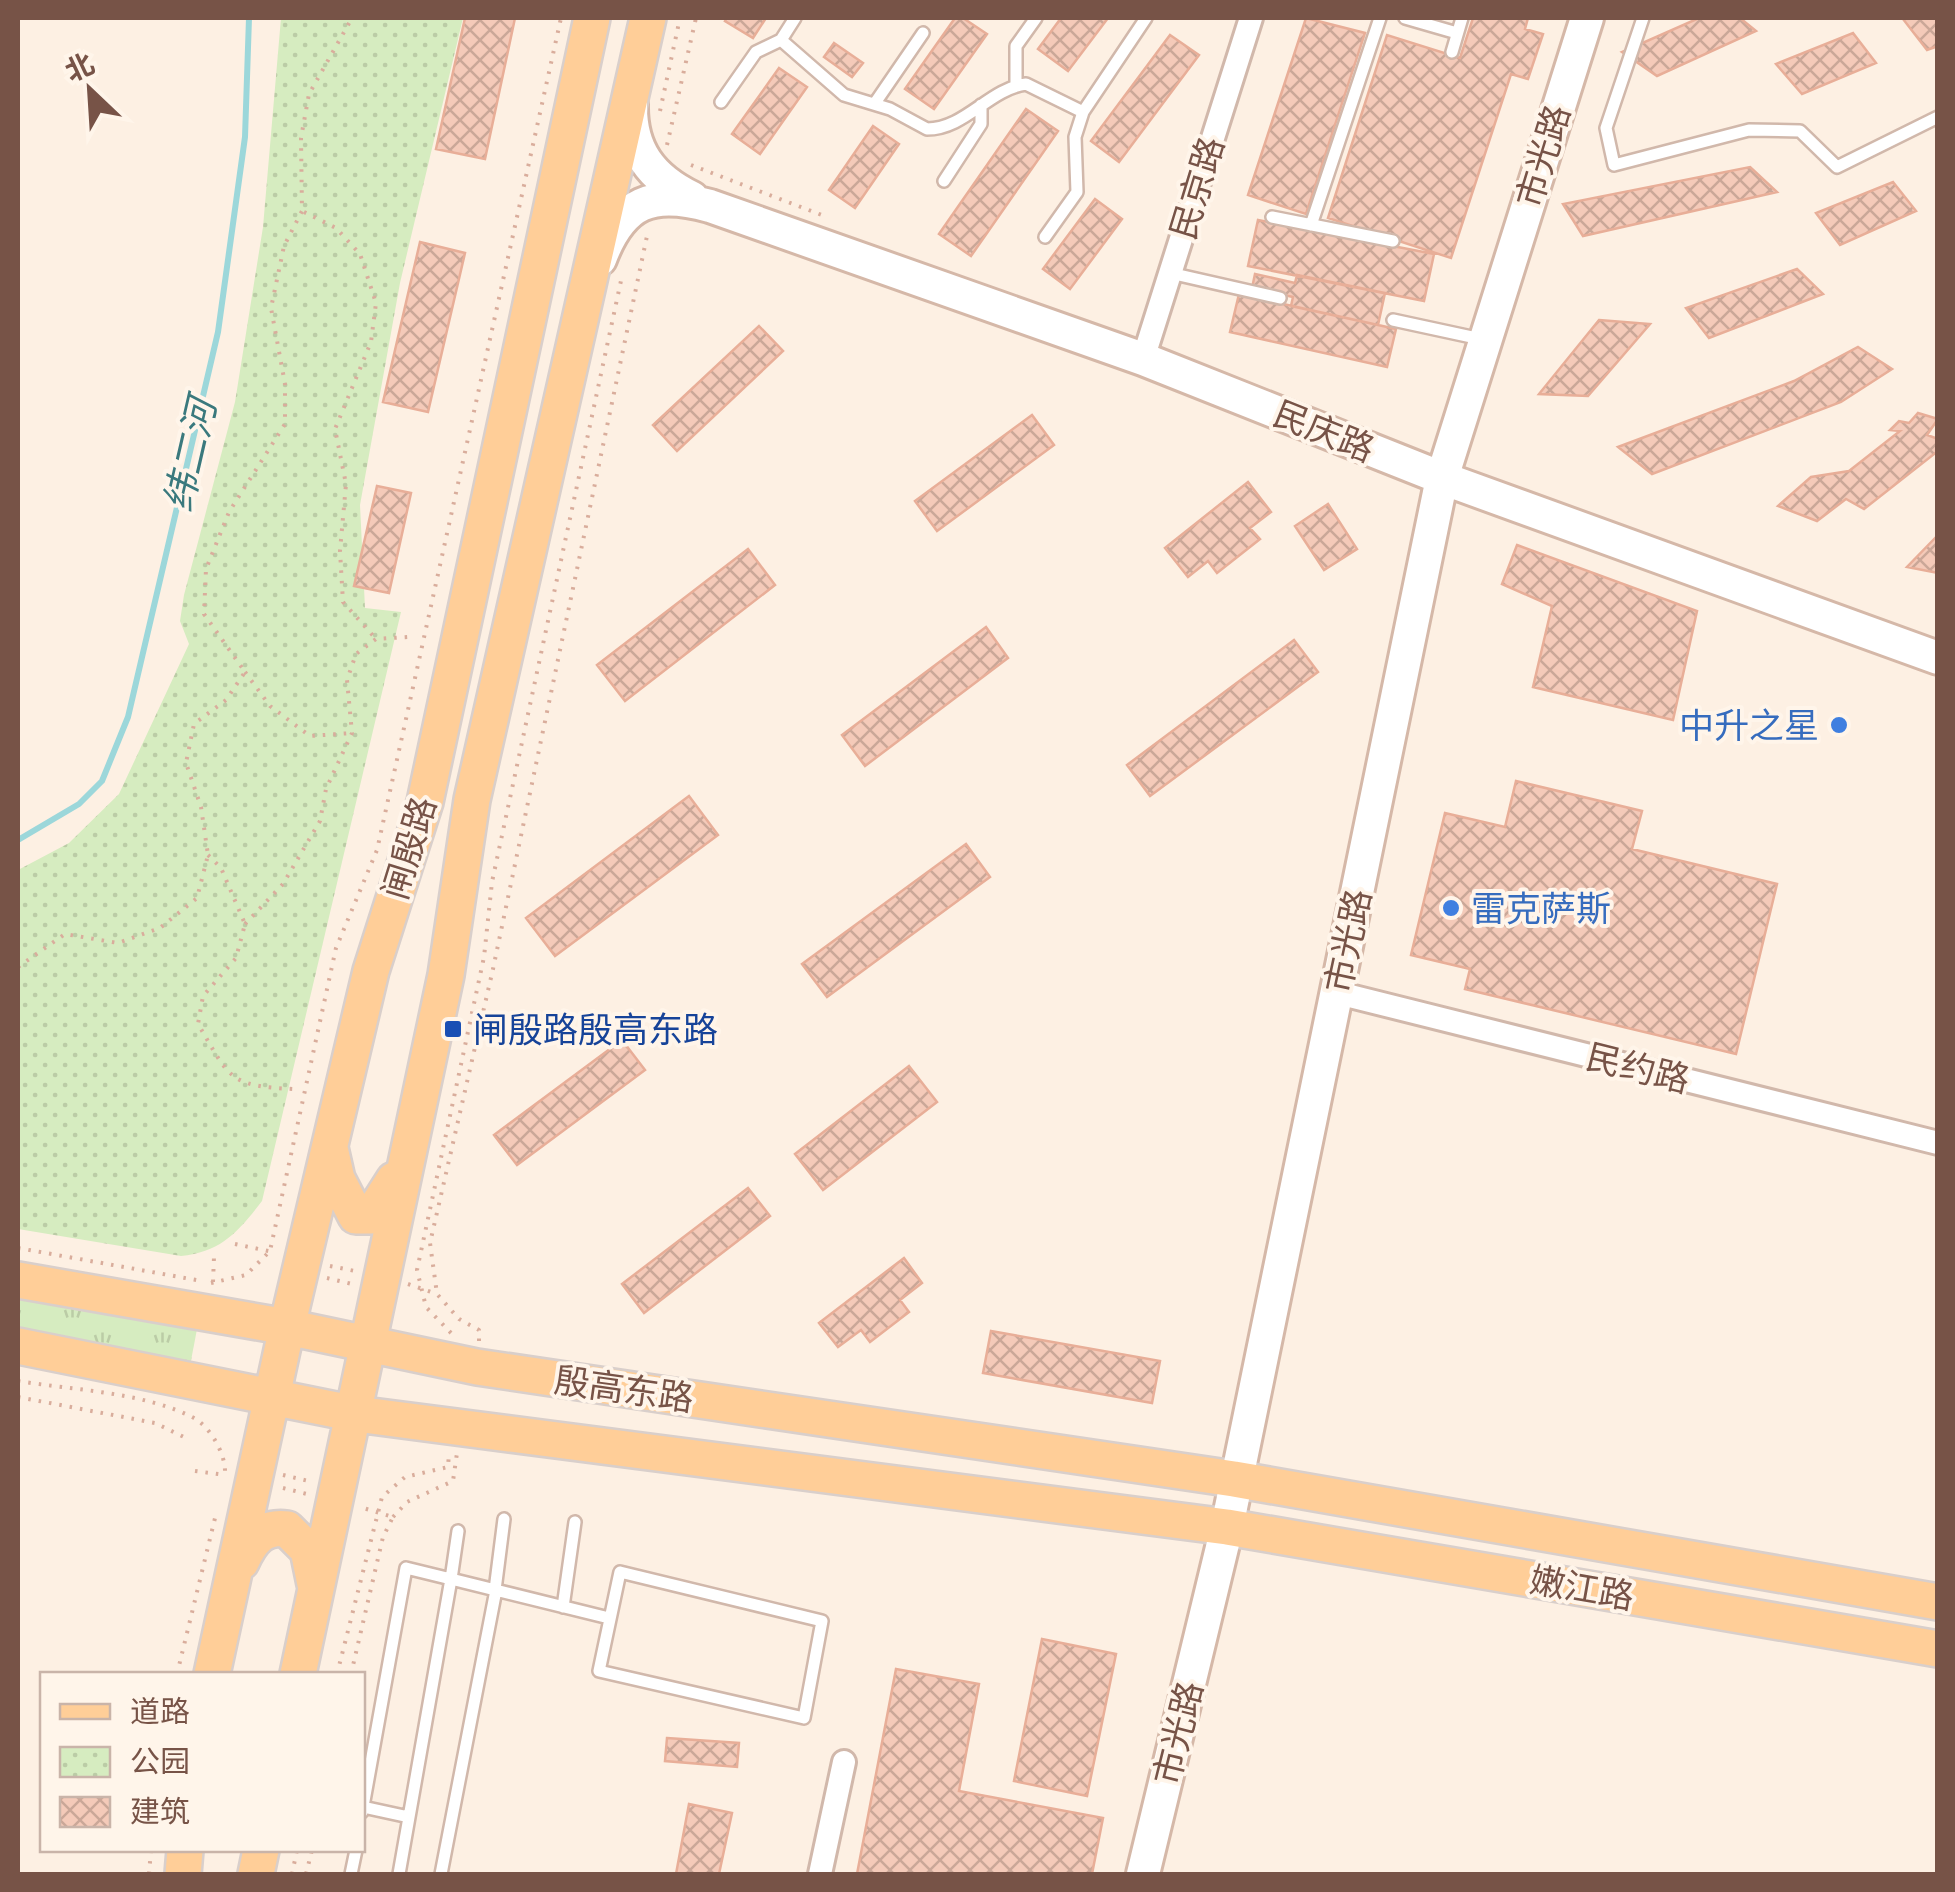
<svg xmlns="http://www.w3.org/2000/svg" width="1955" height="1892" viewBox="0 0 1955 1892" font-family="Poppins,'Noto Sans SC',sans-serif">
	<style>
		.grass { fill: url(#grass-tufts) }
		.park { fill: url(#park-dots) }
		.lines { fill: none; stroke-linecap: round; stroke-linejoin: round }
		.stream { stroke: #9cd7da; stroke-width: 6 }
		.building { fill: url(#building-cross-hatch); stroke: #e8ae98; stroke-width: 2.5 }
		.lane-casing { stroke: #d1b8ab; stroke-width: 16 }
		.street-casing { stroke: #d1b8ab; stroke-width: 28 }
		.secondary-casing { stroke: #d5b8a8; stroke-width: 38 }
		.primary-casing { stroke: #d9cfcb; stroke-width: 40 }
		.path { stroke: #d9ad9c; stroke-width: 4; stroke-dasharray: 2.5 8; stroke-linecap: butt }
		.lane { stroke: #fff; stroke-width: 11 }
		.street { stroke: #fff; stroke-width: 22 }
		.secondary { stroke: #fff; stroke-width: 32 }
		.primary { stroke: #ffce98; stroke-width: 35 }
		.shop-dot { fill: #3f7fe0; stroke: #fff5ea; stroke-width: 4 }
		.transit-dot { fill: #1a4fb4; stroke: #fff5ea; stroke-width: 4 }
		.labels { text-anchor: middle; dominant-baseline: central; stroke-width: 8; stroke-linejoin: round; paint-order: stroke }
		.street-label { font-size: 35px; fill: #775347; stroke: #fff5ea }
		.shop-label { font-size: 35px; fill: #366cbe; stroke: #fff5ea; text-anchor: end }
		.transit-label { font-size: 35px; fill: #164399; stroke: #fff5ea; text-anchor: start }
		.water-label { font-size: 38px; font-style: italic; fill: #3a797d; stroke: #fff5ea }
	</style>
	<defs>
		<pattern id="grass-tufts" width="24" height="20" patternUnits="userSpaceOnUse" patternTransform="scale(2.5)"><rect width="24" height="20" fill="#d6ecc0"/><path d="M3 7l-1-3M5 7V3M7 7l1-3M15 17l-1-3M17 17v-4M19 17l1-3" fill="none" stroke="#bbcca6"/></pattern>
		<pattern id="park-dots" width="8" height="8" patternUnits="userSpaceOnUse" patternTransform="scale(2.5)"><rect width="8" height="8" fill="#d6ecc0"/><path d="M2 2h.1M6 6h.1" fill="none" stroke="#bbcca6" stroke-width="1.8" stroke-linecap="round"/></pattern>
		<pattern id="building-cross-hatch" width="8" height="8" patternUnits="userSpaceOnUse" patternTransform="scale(2.5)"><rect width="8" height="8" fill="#f4cab9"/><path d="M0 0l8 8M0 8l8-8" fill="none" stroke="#caa798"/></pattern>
	</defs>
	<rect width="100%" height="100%" fill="#fdf0e3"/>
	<path class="grass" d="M18 1299 197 1329 190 1366 18 1332Z"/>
	<path class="park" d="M281 18H463L400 283 360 505 365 608 401 612 262 1201C238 1232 221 1252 181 1256L18 1229V870L69 843 119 794 189 644 180 621 184 595 235 402 263 227Z"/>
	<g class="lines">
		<path class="stream" d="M18 840 79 804 102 781 128 717 218 332 245 137 249 18"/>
	</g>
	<path class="building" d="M465 18H515L485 159 436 149Z
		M727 18H766L753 38 725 21Z
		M955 18H963L987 34 934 109 905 89Z
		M1061 18H1108L1068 71 1038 49Z
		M1306 18 1365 33 1306 214 1248 195Z
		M1473 18H1528L1525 29 1543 34 1528 79 1511 74 1451 258 1328 218 1387 35 1460 58Z
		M1699 18H1740L1756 31 1657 76 1622 52Z
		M1938 18V46L1927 50 1903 19Z
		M1853 33 1876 63 1802 94 1776 64Z
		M1170 35 1199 55 1119 162 1091 141Z
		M834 43 863 63 852 77 824 57Z
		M779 68 807 87 760 154 732 134Z
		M1026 109 1058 131 971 256 939 234Z
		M873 126 899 144 855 208 829 190Z
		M1750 167 1777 192 1583 236 1563 204Z
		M1893 182 1916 211 1840 245 1816 213Z
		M1095 199 1122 219 1070 289 1043 269Z
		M1258 220 1434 254 1424 301 1248 266Z
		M420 242 465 253 428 412 383 402Z
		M1797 269 1823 294 1709 338 1686 308Z
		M1255 274 1295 283 1297 275 1385 293 1378 325 1291 306 1293 297 1252 288Z
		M1239 294 1396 329 1387 367 1230 332Z
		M1599 320 1650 324 1588 396 1539 394Z
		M759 326 783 351 677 451 653 425Z
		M1858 347 1892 369 1841 402 1652 474 1618 447 1794 381Z
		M1918 413 1938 419 1927 435 1938 439V451L1864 509 1846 499 1817 521 1778 506 1811 477 1849 471 1900 431 1890 430 1899 421 1909 423Z
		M1032 415 1054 445 937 531 915 501Z
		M1248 482 1271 512 1250 528 1260 539 1217 573 1208 561 1188 577 1165 548Z
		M377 486 411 493 389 593 354 586Z
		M1328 504 1357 549 1324 570 1295 526Z
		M1938 535V573L1907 567Z
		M1517 545 1697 611 1673 720 1533 687 1552 606 1502 584Z
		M748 549 775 585 625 701 597 665Z
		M986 627 1008 658 865 766 842 735Z
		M1294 640 1318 672 1150 796 1127 765Z
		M1516 781 1642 811 1632 849 1777 884 1736 1054 1465 989 1470 969 1411 955 1445 813 1505 827Z
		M689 796 718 835 555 956 526 918Z
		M966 844 990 877 827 997 802 964Z
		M622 1040 645 1070 517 1165 494 1135Z
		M909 1066 937 1102 823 1190 795 1154Z
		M748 1188 770 1216 644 1313 622 1284Z
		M904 1258 922 1283 900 1300 909 1312 870 1342 861 1330 838 1347 819 1323Z
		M991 1331 1160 1361 1152 1403 983 1373Z
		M1042 1639 1116 1654 1087 1796 1014 1781Z
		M896 1669 979 1684 959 1791 1103 1818 1092 1874H857Z
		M667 1738 739 1743 737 1767 665 1761Z
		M689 1804 732 1813 719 1874H676Z"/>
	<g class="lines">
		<g class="lane-casing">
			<path id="lane" d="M1405 18 1457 33
				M1643 18 1606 128 1614 165 1749 130 1800 131 1837 167 1938 117
				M781 40 844 95 890 109 927 129C965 129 989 89 1026 84L1083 112
				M1452 52 1462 18
				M1016 86V46L1036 18
				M721 102 756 52 781 40 795 18
				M875 103 923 33
				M944 181 981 124V105
				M1272 217 1393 241
				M1311 225 1380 18
				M1045 237 1077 192 1075 137 1083 112 1146 18
				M1170 273 1280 298
				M1393 320 1481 339
				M620 1572 822 1621 804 1718 599 1671Z
				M495 1590 504 1519
				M563 1607 575 1522
				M363 1807 409 1817
				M362 1812 406 1568 451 1579 458 1531
				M351 1874 356 1850
				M399 1874 451 1579 609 1618
				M441 1874 496 1590"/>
		</g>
		<g class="street-casing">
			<path id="street" d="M1143 359 1251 18
				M1338 993 1938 1143
				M820 1874 844 1762"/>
		</g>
		<g class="secondary-casing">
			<path id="secondary" d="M631 104C630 150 651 178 692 198
				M600 259C622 201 652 190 710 206L1143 359 1442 478 1938 658
				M1143 1874 1227 1527 1442 478 1587 18"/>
		</g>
		<g class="primary-casing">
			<path id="primary" d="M330 1148 337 1179 356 1216H371L394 1180
				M18 1280 287 1327 477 1367 1234 1479 1938 1602
				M18 1346 356 1414 1227 1527 1938 1649
				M241 1562C251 1540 262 1526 287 1529L308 1550 315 1584
				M212 1674 287 1327 371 971 425 802 592 18
				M298 1674 446 975 472 800 648 18
				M183 1874 185 1850
				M256 1874 261 1850"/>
		</g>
		<path class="path" d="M660 111 680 18
			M667 145 696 18
			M691 165 827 217
			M304 212 336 228 360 254 376 303 371 342 335 429 346 484 340 551 343 602 376 639
			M245 672 270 706 310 736 352 733
			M208 855 221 868 245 924 236 958 203 996 198 1024C230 1078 228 1086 293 1089
			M245 924 283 884 320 821 326 789 352 733 347 680 356 654 376 639 408 637
			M18 967 65 934 118 943 160 928 197 898 208 855 201 807 186 763 194 724 226 700 245 672 204 614 206 569 229 512 285 424V384L271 308 284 246 302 211 301 138 309 94 352 18
			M235 1244 273 1252
			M18 1248 202 1281
			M330 1266 355 1271
			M327 1278 352 1284
			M213 1282 214 1257
			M211 1283 246 1275 270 1251 336 948 377 850 561 18
			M408 1284 437 1294
			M451 1333 426 1307 417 1270 484 957 492 882 622 276
			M479 1341V1330L459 1319 437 1294 430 1243 493 969 647 236
			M18 1381C73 1390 144 1392 194 1418 210 1427 225 1453 225 1471
			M18 1397 155 1423 188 1439
			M195 1471 225 1475
			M283 1475 313 1482
			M283 1488 307 1494
			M393 1517 407 1502 453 1481 457 1453
			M177 1674 216 1514
			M337 1674 382 1497 405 1477 448 1467 449 1453
			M351 1674 383 1537 393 1517 360 1507
			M149 1874 151 1850
			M292 1874 297 1850
			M306 1874 312 1850"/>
		<use href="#lane" class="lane"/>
		<use href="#street" class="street"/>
		<use href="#secondary" class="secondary"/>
		<use href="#primary" class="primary"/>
	</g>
	<g class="shop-dot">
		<circle cx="1839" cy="725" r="10"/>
		<circle cx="1451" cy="908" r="10"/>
	</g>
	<rect class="transit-dot" x="443" y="1019" width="20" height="20" rx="5"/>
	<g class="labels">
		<g class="street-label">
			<text transform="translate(1543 156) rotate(-73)">市光路</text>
			<text transform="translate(1197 188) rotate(-73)">民京路</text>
			<text transform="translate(1324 431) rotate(22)">民庆路</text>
			<text transform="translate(409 848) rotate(-73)">闸殷路</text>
			<text transform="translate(1348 941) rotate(-78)">市光路</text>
			<text transform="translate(1638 1068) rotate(14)">民约路</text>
			<text transform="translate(624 1389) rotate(8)">殷高东路</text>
			<text transform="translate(1582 1588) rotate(10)">嫩江路</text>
			<text transform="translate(1178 1733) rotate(-76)">市光路</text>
		</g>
		<g class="shop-label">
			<text x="1819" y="725">中升之星</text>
			<text x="1471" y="908" text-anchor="start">雷克萨斯</text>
		</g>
		<g class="transit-label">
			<text x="473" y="1029">闸殷路殷高东路</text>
		</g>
		<g class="water-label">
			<text transform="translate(190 455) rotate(-77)">纬二河</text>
		</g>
	</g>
	<rect width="1955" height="1892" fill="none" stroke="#775347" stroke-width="40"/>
	<rect x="40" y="1672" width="325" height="180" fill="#fff5ea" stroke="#c9b4a9" stroke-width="2.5"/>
	<rect x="60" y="1704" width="50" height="15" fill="#ffce98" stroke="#c9b4a9" stroke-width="2.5"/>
	<text x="130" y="1722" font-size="30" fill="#775347">道路</text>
	<rect x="60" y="1747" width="50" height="30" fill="url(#park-dots)" stroke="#c9b4a9" stroke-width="2.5"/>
	<text x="130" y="1772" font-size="30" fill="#775347">公园</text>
	<rect x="60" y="1797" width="50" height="30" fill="url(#building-cross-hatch)" stroke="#c9b4a9" stroke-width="2.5"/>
	<text x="130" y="1822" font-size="30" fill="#775347">建筑</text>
	<g transform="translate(90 90) rotate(335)" stroke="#fff5ea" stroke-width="8" paint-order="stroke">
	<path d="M0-8L18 38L0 25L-18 38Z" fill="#775347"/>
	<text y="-15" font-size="28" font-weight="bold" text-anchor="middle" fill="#775347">北</text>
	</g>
</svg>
